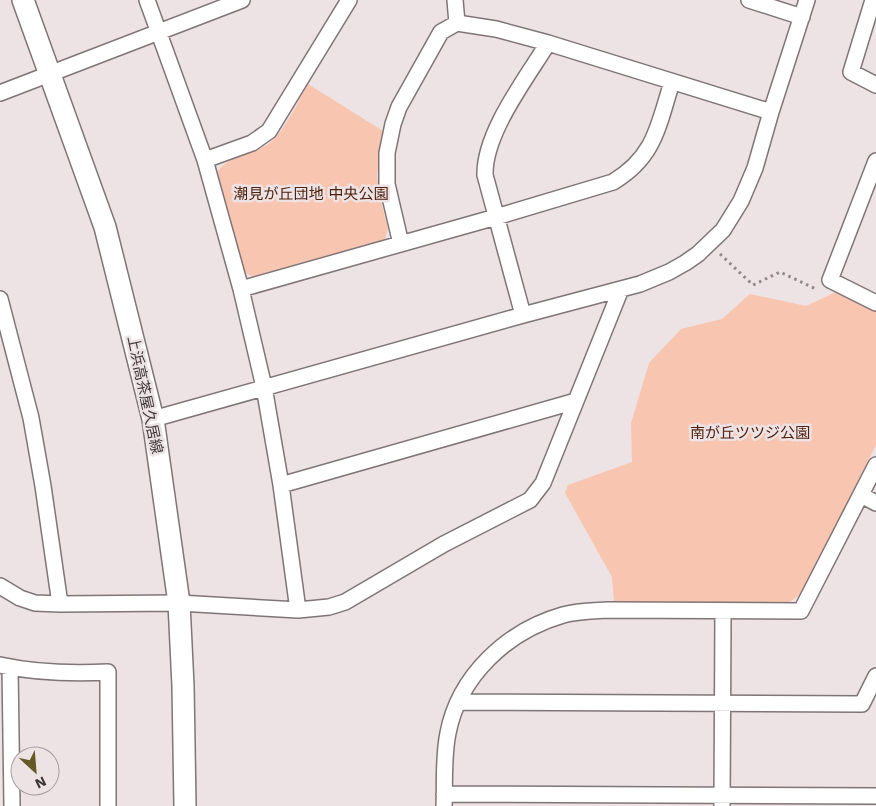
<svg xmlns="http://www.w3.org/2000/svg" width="876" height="806" viewBox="0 0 876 806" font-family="'Work Sans','Noto Sans JP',sans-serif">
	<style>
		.green { fill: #f8c5b0 }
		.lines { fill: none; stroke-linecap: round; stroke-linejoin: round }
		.minor-casing { stroke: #7f7577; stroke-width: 18 }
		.secondary-casing { stroke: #7f7577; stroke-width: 24 }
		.path { stroke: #908889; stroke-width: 3; stroke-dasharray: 2.5 4; stroke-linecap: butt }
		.minor { stroke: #fff; stroke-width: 15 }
		.secondary { stroke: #fff; stroke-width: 21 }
		.labels { text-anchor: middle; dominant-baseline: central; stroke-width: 5; stroke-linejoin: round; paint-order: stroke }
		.park-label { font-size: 15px; fill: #4d220e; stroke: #ede2e4 }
		.street-label { font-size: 15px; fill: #3d3839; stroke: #ede2e4 }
	</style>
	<rect width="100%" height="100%" fill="#ede2e4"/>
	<path class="green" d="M308 84 383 131 377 175 380 197 388 229 385 239 380 242 254 278 245 272 243 267 217 173C224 158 253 153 267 145 283 135 298 101 308 84Z
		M836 292 876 311V445L801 594 788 603 614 602 612 577 565 493 568 485 632 462 631 423 649 363 681 329 722 319 750 294 806 306Z"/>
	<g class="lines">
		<g class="minor-casing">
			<path id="minor" d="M147 0 205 160 241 289 264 387 281 485 298 610
				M455 0 457 23
				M749 0 802 17
				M873 0 851 72 876 85
				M0 93 242 0
				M205 160 252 143 269 131 349 0
				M876 161 830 280 876 303
				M401 244 387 184V153L393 124 399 107 441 32 457 23 496 29 548 43 771 112
				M241 289 496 217 613 182C655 157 658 126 672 82
				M0 299 31 418 43 486 60 604
				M523 315 485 175C484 133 526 79 548 43
				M153 419 523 315 640 284 669 272 685 263 698 254 723 230 741 201 755 168 771 112 807 0
				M281 485 576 401
				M861 495 876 503
				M0 586 20 598 35 603 60 604 179 603 298 610 329 607 345 602 444 544 530 500 543 483 621 289
				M0 665C37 673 70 674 108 672V806
				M10 667 12 806
				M458 702 862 704 876 676
				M444 794 876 796
				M444 806C445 782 443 757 448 733 459 676 507 631 563 615 577 611 593 611 608 610L801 611 876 465
				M722 806 723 611"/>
		</g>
		<g class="secondary-casing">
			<path id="secondary" d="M23 0 105 227 153 419 179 603 183 686 185 806"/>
		</g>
		<path class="path" d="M720 254 753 285 780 272 816 289"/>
		<use href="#minor" class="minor"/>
		<use href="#secondary" class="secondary"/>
	</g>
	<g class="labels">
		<g class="park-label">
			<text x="311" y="194">潮見が丘団地 中央公園</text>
			<text x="750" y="433">南が丘ツツジ公園</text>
		</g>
		<g class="street-label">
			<text transform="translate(145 395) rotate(78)">上浜高茶屋久居線</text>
		</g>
	</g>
	<g transform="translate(35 771) rotate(154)"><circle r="24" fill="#ede2e4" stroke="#a79ea0"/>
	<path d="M0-4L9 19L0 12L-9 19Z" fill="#645a26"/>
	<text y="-8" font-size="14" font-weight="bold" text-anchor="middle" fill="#3d3839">N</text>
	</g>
</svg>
